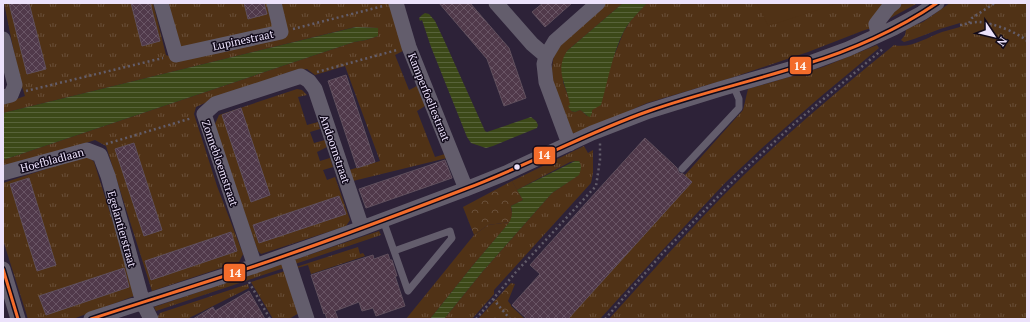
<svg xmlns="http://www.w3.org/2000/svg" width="1030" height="322" viewBox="0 0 1030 322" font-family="'PT Serif',serif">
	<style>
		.grass { fill: url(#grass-tufts) }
		.forest { fill: url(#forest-crowns) }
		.pitch { fill: #503216 }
		.water { fill: url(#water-rules) }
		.building { fill: url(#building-cross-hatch); stroke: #60505d }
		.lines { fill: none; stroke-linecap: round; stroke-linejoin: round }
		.path { stroke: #635d6a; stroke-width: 2.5; stroke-dasharray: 2 3; stroke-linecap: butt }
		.lane { stroke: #635d6c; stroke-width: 7 }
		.street { stroke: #635d6c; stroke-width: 15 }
		.bus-1-casing { stroke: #110a1a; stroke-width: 6 }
		.bus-1 { stroke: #f36c2b; stroke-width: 3 }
		.bus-dot { fill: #ece2fb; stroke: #110a1a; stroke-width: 1.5 }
		.labels { text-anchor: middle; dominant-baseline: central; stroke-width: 3; stroke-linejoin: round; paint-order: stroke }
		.street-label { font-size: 11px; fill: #ece2fb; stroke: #110a1a }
		.line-badge { stroke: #110a1a; stroke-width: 1.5 }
		.badge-label { font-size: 11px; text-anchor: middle; font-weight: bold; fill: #fff }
	</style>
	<defs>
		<pattern id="grass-tufts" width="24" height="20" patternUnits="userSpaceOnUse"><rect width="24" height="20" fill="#503216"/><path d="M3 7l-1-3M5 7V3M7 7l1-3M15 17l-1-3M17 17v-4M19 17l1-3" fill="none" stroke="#694f39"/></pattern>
		<pattern id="forest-crowns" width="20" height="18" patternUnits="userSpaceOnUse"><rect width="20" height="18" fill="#503216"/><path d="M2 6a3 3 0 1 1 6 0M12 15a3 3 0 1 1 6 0" fill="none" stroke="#694f39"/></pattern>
		<pattern id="water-rules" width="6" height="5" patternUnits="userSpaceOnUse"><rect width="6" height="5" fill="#3c4918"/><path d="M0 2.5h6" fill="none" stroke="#58633a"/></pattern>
		<pattern id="building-cross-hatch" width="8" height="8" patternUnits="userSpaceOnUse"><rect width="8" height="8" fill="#50394a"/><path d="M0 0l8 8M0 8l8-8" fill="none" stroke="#695565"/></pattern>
	</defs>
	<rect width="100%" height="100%" fill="#2d2238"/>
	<path class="grass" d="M4 3H153L166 55 174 58 285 31 278 3H390L403 51 395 55 409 90 417 86 425 106 417 111 435 157 445 154 447 158 353 181 349 170 380 161 345 66 315 75 307 69 292 71 207 102 196 107 194 114 217 186 243 254 239 262 152 291 106 146 95 140 3 170V160L354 42 366 40 378 36V28L355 27 3 113V104L25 96 19 77Z
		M166 3H267L275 30 180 53Z
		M605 3H623L567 51 563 82 570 101 571 111 575 112 580 110 582 111 587 116 592 110 624 31 631 20 647 3H889L871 28 862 31 808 52 731 78 647 103 580 133H573L567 129 553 87 552 69 553 60 554 56 564 38Z
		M899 3H918L883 22Z
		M950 3H1027V319H609C653 270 697 221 744 175 790 131 839 90 888 50L894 45C910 49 926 38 942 32 948 30 954 29 960 27V23L940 29 914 39 904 42 901 40 905 35 906 30 908 28 923 22Z
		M877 45 879 48 819 98 762 148 725 183 656 257 600 319H568L653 204 682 173 685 175 743 110 748 89 823 67Z
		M297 89 302 90 307 95 298 97 307 125 318 122 320 129 310 132 314 143 325 140 327 147 317 152 320 161 330 158 333 167 323 170 327 180 335 177 350 220 346 226 261 254 258 251 216 133 215 124 219 115Z
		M584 146 588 153 593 150V173L591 183 494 290V294L472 319H444L483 271 552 193 577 176 579 161H575L570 162 517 190 512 181Z
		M86 156 90 158 94 162 135 292 134 296 73 319H28L3 240V183Z
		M510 222 474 264 430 319H406L474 235 488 225Z
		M379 231 381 235 295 264 294 260Z
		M358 247 360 254 363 253 365 256 311 274 308 265 297 268 296 267Z
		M282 264 284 268 156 311 154 307Z
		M285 271 299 313 289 319H273L251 282Z
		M248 284 249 288 187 319H158L157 318 160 313Z"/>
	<path class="forest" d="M512 181 523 200 511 206C512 212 513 217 510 222L488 225 474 235 463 207Z
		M511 283 515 284 508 301 511 305V306L525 319H478Z"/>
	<path class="pitch" d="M757 3H839L768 26Z"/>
	<path class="water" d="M623 3H647C639 12 629 21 624 31 612 54 608 81 601 105L592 110V113L590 117C586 116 584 112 580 110L575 112 571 111 568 106 570 105C567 85 554 71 567 51Z
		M425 13 429 14 435 21 444 40 485 131 487 132 531 117 536 121 538 125 537 128 493 146 486 148 471 143 467 137 431 47 422 20 420 21 419 18 422 15Z
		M356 27 378 28V36L366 40 354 42 3 160V113Z
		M575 161H579C582 166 581 170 579 175L552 193 483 271 444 319H430L474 264 508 224C512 218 513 213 511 206L523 200 517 190Z"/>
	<path class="building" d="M9 3H29L46 69 27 74Z
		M131 3H150L160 41 142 46Z
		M244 3H264L267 14 248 19Z
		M439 3H470L509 48 526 98 504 106 487 59Z
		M543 3H572L545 27 532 12Z
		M346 75 375 162 357 168 328 81Z
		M241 108 270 195 251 202 222 115Z
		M645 138 674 165 677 168 679 173 683 174 692 182 568 319H527L512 305 540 274 530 265Z
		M134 143 162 230 144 236 115 149Z
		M445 160 452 178 366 208 359 189Z
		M29 178 56 265 37 271 10 184Z
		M339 196 346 214 259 243 253 225Z
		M231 232 237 251 151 280 145 261Z
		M388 254 390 260H392L397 276H395L405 306 376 316 373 308 362 311 359 302 335 311 338 319H327L325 313 324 314 311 275 373 255 374 259Z
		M124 268 129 287 46 315 39 296Z
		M249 291 265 319H193L213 307 215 311Z"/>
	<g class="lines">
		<path class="path" d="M969 23 972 18 995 3
			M960 25C966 24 973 22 979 22 993 23 1017 32 1027 41
			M293 29 383 6
			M317 72 397 50
			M26 91 163 58
			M106 144 192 118
			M249 282 270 319
			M493 299 510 319
			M476 319 516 272 596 186 600 160V143
			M605 319 662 254 745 169 795 123 884 48"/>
		<path class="lane" d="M682 169 739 108V99L733 85
			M383 220 394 251 450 231 452 238 408 291 394 251"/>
		<path class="street" d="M161 3 176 55 281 32 274 3
			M396 3 409 47 466 189
			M496 3 532 44 546 56 544 64 546 82 569 144
			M878 35 876 24 889 7 894 3
			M3 39 15 85 11 95 3 97
			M546 56 555 41 598 3
			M3 173 87 150 100 155 108 176 143 303 151 319
			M286 255 307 319
			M255 266 204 114 215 104 301 76 309 81 315 89 362 228
			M3 269 18 319
			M91 319 255 266 362 228 466 189 506 173 592 133 649 111 720 89 807 64 848 49 894 28 922 13 937 3"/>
		<g class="bus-1-casing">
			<path id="bus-1" d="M3 269 18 319
				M91 319C146 301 201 284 255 266 326 242 395 216 465 189 527 166 586 133 649 111 700 93 754 81 806 64 850 51 899 29 937 3"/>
		</g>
		<use href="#bus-1" class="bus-1"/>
	</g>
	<circle class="bus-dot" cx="517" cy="167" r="3.5"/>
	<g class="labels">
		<g class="street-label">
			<text transform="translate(243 40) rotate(-12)">Lupinestraat</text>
			<text transform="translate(429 97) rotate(68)">Kamperfoeliestraat</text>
			<text transform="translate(335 149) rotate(71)">Andoornstraat</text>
			<text transform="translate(52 160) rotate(-15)">Hoefbladlaan</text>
			<text transform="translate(220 163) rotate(71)">Zonnebloemstraat</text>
			<text transform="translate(122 229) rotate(74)">Egelantierstraat</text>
		</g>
	</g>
	<g class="line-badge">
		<rect x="789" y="56" width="23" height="19" rx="4" fill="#f36c2b"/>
		<rect x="533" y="146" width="23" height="19" rx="4" fill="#f36c2b"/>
		<rect x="223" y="263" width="23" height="19" rx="4" fill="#f36c2b"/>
	</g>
	<g class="badge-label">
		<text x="800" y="70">14</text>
		<text x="544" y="159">14</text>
		<text x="235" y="277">14</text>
	</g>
	<rect width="1030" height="322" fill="none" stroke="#ece2fb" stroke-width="8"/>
	<g transform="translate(994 36) rotate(125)" stroke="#110a1a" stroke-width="3" paint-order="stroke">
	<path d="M0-3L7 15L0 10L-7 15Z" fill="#ece2fb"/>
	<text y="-6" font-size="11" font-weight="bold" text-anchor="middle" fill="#ece2fb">N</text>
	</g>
</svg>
